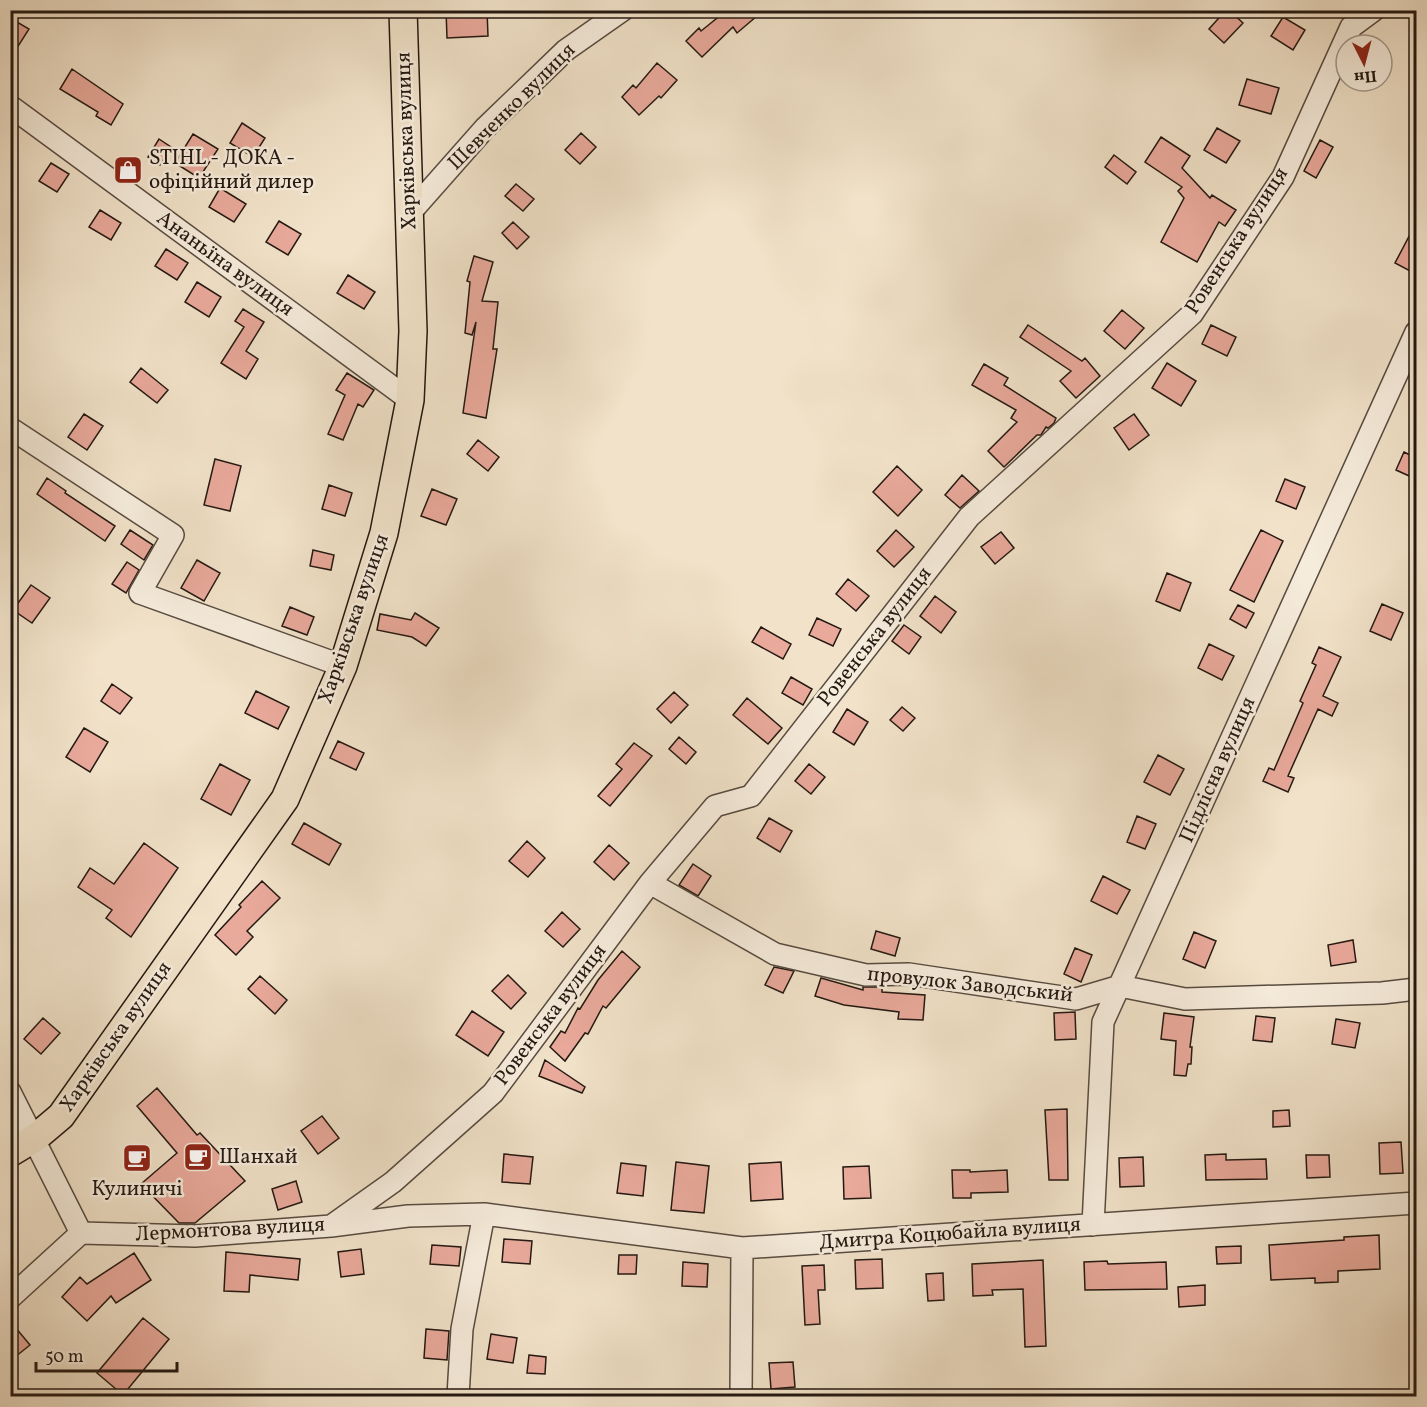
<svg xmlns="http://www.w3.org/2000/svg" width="1427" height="1407" viewBox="0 0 1427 1407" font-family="Vollkorn,serif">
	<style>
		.building { fill: #e9a99b; stroke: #241912; stroke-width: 1.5 }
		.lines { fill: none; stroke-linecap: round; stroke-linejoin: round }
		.minor-casing { stroke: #574b40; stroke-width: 24 }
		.major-casing { stroke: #241912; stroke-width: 30 }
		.minor { stroke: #f6ecdc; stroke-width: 21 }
		.major { stroke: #f1e2c9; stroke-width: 27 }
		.labels { text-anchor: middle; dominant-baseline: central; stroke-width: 5; stroke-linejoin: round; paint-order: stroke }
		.street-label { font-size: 21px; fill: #241912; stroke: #f6ecdc }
		.poi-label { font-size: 21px; fill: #241912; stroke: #f6ecdc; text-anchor: start }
	</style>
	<rect width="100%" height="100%" fill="#f1e2c9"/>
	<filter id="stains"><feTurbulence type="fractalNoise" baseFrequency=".00333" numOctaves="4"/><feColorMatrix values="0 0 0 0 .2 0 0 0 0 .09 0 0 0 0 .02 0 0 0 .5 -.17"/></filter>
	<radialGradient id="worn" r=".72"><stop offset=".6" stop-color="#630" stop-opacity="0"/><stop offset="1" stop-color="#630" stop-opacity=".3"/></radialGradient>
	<path class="building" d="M446 10H487L488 36 447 38Z
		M719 10H764L737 33 733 27 702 57 686 41 699 28 701 31 722 14Z
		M1226 10H1229L1243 23 1224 43 1209 29Z
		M1283 17 1305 30 1293 50 1271 36Z
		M10 18 29 29 10 59Z
		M657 63 677 80 661 98 659 96 639 115 622 97 633 85 636 88Z
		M72 69 123 104 111 125 96 116 98 112 60 89Z
		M1247 79 1279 88 1271 114 1239 105Z
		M242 123 265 138 253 157 230 143Z
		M1217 128 1240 141 1226 163 1204 150Z
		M581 133 596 147 580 164 565 150Z
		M193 134 218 149 199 178 175 163Z
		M1161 137 1190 156 1182 168 1210 198 1212 195 1236 210 1225 226 1219 222 1197 262 1161 242 1184 198 1178 191 1182 187 1145 162Z
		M159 139 171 147 160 165 148 157Z
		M1320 140 1333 147 1316 178 1304 171Z
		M1114 155 1136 172 1127 184 1105 167Z
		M51 163 69 174 57 192 39 181Z
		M516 184 534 199 523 211 505 196Z
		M220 188 246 204 234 222 209 207Z
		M100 210 121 223 111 240 89 227Z
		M279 221 301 234 288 255 266 242Z
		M513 222 529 237 517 249 502 233Z
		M1416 223V264L1412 272 1395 263Z
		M166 249 188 263 177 280 155 266Z
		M474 256 493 262 482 301 498 302 493 349H497L486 418 463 413 476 322 472 335 465 333 470 282 467 281Z
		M348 275 375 292 364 309 337 293Z
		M197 282 221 297 209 317 185 302Z
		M243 309 264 322 246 351 258 359 246 379 221 363 244 327 235 321Z
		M1122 310 1144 328 1125 349 1104 331Z
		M1028 325 1082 361 1085 358 1100 376 1076 398 1060 381 1071 371 1020 337Z
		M1211 325 1236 337 1227 356 1202 344Z
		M1167 363 1196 381 1181 406 1152 388Z
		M984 364 1008 378 1004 385 1056 418 1054 423 1048 428 1046 427 1041 435H1037L1004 467 988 451 1017 422 1011 418 1016 410 972 385Z
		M141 368 168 390 157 403 130 382Z
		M347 373 374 390 363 407 358 404 343 440 328 434 345 395 336 390Z
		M84 414 103 426 87 450 68 437Z
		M1134 414 1149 435 1129 450 1114 428Z
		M478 440 499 457 488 471 467 454Z
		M1404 452 1416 458V479L1396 470Z
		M215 459 241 466 230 511 204 505Z
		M897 466 922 490 898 516 873 492Z
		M962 475 979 491 960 508 945 495Z
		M47 478 66 491 65 493 115 526 105 541 37 494Z
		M1285 479 1305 487 1296 509 1276 501Z
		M329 485 352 493 345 516 322 509Z
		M432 489 457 499 446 525 421 516Z
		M130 530 153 545 144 560 121 544Z
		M896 530 914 547 894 567 877 551Z
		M1261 530 1283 541 1254 602 1230 590Z
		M1001 532 1014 548 995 564 981 547Z
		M313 550 334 555 331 570 310 566Z
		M197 560 220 573 204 601 181 588Z
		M127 562 139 570 126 593 112 584Z
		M1167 573 1191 583 1180 611 1156 601Z
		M848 579 869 596 856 611 836 594Z
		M31 585 50 598 32 623 13 610Z
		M935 596 956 612 941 633 920 616Z
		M1382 604 1403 613 1391 640 1370 631Z
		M1238 605 1254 613 1246 628 1230 619Z
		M290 607 314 617 307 635 282 626Z
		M415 613 439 628 426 646 412 637 377 630 380 614 411 620Z
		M817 618 841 629 833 646 809 635Z
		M904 625 921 637 909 654 892 641Z
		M761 627 791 644 783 659 752 642Z
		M1209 644 1234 656 1222 680 1198 668Z
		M1319 647 1341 657 1323 696 1338 703 1332 716 1318 709 1288 776 1294 778 1288 792 1263 781 1269 768 1274 770 1303 703 1300 701 1316 665 1312 663Z
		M791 677 812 689 803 705 782 693Z
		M112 684 132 698 120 714 101 701Z
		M256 691 289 707 278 729 245 713Z
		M674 692 688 705 671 723 657 709Z
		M747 698 782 728 768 744 733 715Z
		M902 707 915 718 903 731 890 720Z
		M847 709 868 722 854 745 833 732Z
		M84 728 108 742 90 772 66 757Z
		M679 737 696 752 686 764 669 749Z
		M338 741 364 753 356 770 330 758Z
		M634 743 652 756 610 806 598 796 622 769 616 764Z
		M1158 755 1184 769 1170 795 1144 782Z
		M220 764 250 780 231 815 201 799Z
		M809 764 825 777 811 794 795 781Z
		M1137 816 1156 824 1145 849 1127 842Z
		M769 818 792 831 780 852 757 838Z
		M304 823 341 844 329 865 292 844Z
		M527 841 545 858 528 877 509 861Z
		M144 843 178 868 131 937 106 918 112 910 78 887 90 868 114 884Z
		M609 845 629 863 614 880 594 862Z
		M693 864 711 876 698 896 679 885Z
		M1103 876 1130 890 1117 914 1091 901Z
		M262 881 280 898 247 931 253 937 236 955 215 935 241 907 239 905Z
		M562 912 580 929 563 947 545 931Z
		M876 931 900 938 895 956 871 949Z
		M1194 932 1216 941 1205 968 1183 959Z
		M1353 940 1356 962 1331 966 1328 945Z
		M1075 948 1092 955 1081 982 1064 974Z
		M622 951 640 967 606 1008 603 1006 588 1034 585 1033 565 1061 550 1047 561 1031 565 1033 578 1008 580 1009 598 980Z
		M774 967 794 971 783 993 765 985Z
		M508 975 526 993 511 1009 492 991Z
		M260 976 287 1000 275 1014 248 989Z
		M821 978 863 990V987H882V992L925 995 923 1020 898 1019 899 1012 844 1005 815 996Z
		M472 1011 504 1032 488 1056 456 1035Z
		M1075 1012 1076 1039 1055 1040 1054 1013Z
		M1164 1013 1194 1017 1190 1047H1192L1191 1064H1188L1186 1076 1174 1075 1176 1041 1161 1039Z
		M1256 1016 1275 1018 1272 1042 1253 1040Z
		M43 1018 60 1033 41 1054 24 1039Z
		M1336 1019 1360 1023 1355 1048 1332 1044Z
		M545 1060 585 1087 582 1093 539 1076Z
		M157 1088 197 1135 200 1133 245 1181 195 1223H179L141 1184 177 1153 137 1106Z
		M1067 1109 1068 1180H1049L1045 1110Z
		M1289 1110 1290 1126 1273 1127V1111Z
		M322 1116 339 1138 318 1154 301 1131Z
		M1401 1142 1403 1173 1380 1174 1379 1143Z
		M504 1154 533 1157 530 1184 502 1182Z
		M1226 1154V1160L1266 1159 1267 1179 1206 1180 1205 1155Z
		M1306 1155H1329L1330 1177 1307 1178Z
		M1143 1157 1144 1186 1120 1187 1119 1158Z
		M676 1162 709 1166 704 1213 671 1210Z
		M781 1162 783 1199 751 1201 749 1164Z
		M621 1163 646 1166 643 1196 617 1193Z
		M869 1166 871 1198 844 1199 843 1167Z
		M952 1170H970V1172L1007 1170 1008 1192 971 1193V1198H953Z
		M296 1181 302 1202 278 1210 272 1189Z
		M1379 1235 1380 1269 1338 1271V1282L1315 1283V1278L1271 1280 1269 1245 1344 1240V1237Z
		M504 1239 532 1241 530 1264 502 1262Z
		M432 1245 461 1247 459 1266 430 1264Z
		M1241 1246V1263L1217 1264 1216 1247Z
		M361 1249 364 1274 341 1277 338 1252Z
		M226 1252 300 1259 298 1280 250 1275 249 1292 224 1291Z
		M134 1253 151 1280 116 1303 111 1296 87 1321 62 1297 80 1277 87 1284Z
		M619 1255H637L636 1274H618Z
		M882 1259 883 1288 856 1289 855 1260Z
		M1043 1260 1046 1346 1025 1347 1023 1289 992 1290 993 1295 973 1296 972 1264Z
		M1107 1261 1108 1264 1166 1262 1167 1289 1085 1290 1084 1262Z
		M683 1262 708 1264 707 1287 682 1286Z
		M824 1265 825 1290H818L820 1324 805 1325 802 1266Z
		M943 1273 944 1300 928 1301 926 1274Z
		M1205 1285V1305L1179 1307 1178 1287Z
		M143 1318 169 1339 123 1395 97 1373Z
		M10 1321 30 1345 10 1361Z
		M426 1329 449 1331 447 1360 424 1358Z
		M491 1334 517 1338 513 1363 487 1359Z
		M529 1355 546 1357 545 1374 527 1373Z
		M793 1362 795 1387 771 1389 769 1363Z"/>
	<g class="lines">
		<g class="minor-casing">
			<path id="minor" d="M10 106 410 400
				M409 214 485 128 566 50 623 10
				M10 428 173 535 140 593 343 666
				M650 883 775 954 866 975 909 974 1076 999 1120 986 1185 999 1382 993 1416 989
				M10 1092 81 1233 195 1236 331 1226 408 1216 484 1214 742 1248 1416 1203
				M1093 1225 1103 1022 1416 332
				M331 1226 393 1182 493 1093 650 883 715 806 751 796 969 517 1192 314 1283 177 1351 27 1374 10
				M10 1298 81 1233
				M458 1396 462 1329 484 1214
				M741 1396 742 1248"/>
		</g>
		<g class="major-casing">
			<path id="major" d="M10 1153 35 1138 61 1116 285 799 343 666 384 533 410 400 413 331 403 10"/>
		</g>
		<use href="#minor" class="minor"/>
		<use href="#major" class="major"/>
	</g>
	<defs>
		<g id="shop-square" transform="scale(1.5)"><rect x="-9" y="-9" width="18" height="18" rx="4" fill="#8f2418" stroke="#f6ecdc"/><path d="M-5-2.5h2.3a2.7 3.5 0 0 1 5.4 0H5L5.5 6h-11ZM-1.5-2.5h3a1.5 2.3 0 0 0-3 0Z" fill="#fff"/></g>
		<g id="cafe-square" transform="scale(1.5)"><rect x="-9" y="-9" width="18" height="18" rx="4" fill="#8f2418" stroke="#f6ecdc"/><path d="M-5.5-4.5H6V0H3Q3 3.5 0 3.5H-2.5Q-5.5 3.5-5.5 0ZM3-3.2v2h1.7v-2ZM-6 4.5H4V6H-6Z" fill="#fff"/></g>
	</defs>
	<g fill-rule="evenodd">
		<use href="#shop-square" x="128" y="170"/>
		<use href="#cafe-square" x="198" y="1157"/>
		<use href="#cafe-square" x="137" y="1158"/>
	</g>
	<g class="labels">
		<g class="street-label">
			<text transform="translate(512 107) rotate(-45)">Шевченко вулиця</text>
			<text transform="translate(407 141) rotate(-92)">Харківська вулиця</text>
			<text transform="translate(1237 241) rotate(-57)">Ровенська вулиця</text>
			<text transform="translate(225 264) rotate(36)">Ананьїна вулиця</text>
			<text transform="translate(354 619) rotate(-71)">Харківська вулиця</text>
			<text transform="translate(875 637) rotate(-52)">Ровенська вулиця</text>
			<text transform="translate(1218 770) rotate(-66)">Підлісна вулиця</text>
			<text transform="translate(970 985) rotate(6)">провулок Заводський</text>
			<text transform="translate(551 1015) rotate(-53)">Ровенська вулиця</text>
			<text transform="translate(116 1037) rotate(-55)">Харківська вулиця</text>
			<text transform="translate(230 1230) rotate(-3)">Лермонтова вулиця</text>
			<text transform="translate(950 1234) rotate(-4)">Дмитра Коцюбайла вулиця</text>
		</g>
		<g class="poi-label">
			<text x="149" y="158">STIHL - ДОКА -<tspan x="149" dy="24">офіційний дилер</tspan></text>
			<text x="219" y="1157">Шанхай</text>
			<text x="137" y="1189" text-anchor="middle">Кулиничі</text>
		</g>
	</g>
	<rect width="1427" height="1407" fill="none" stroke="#f1e2c9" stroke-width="36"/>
	<rect x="12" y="12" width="1403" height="1383" fill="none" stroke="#241912" stroke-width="3"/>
	<rect x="18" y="18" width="1391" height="1371" fill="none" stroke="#241912" stroke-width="1.5"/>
	<g transform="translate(1364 63) rotate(174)"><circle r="28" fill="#f6ecdc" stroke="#a2988b" stroke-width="1.5"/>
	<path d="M0-4.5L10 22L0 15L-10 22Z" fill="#8f2418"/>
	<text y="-9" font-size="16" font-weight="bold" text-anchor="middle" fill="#241912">Пн</text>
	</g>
	<path d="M36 1362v9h141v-9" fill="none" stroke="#241912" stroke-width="3"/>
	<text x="45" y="1362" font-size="18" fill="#241912" stroke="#f6ecdc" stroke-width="4.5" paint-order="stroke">50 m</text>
	<rect width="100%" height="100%" filter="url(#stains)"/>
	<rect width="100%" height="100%" fill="url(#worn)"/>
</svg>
